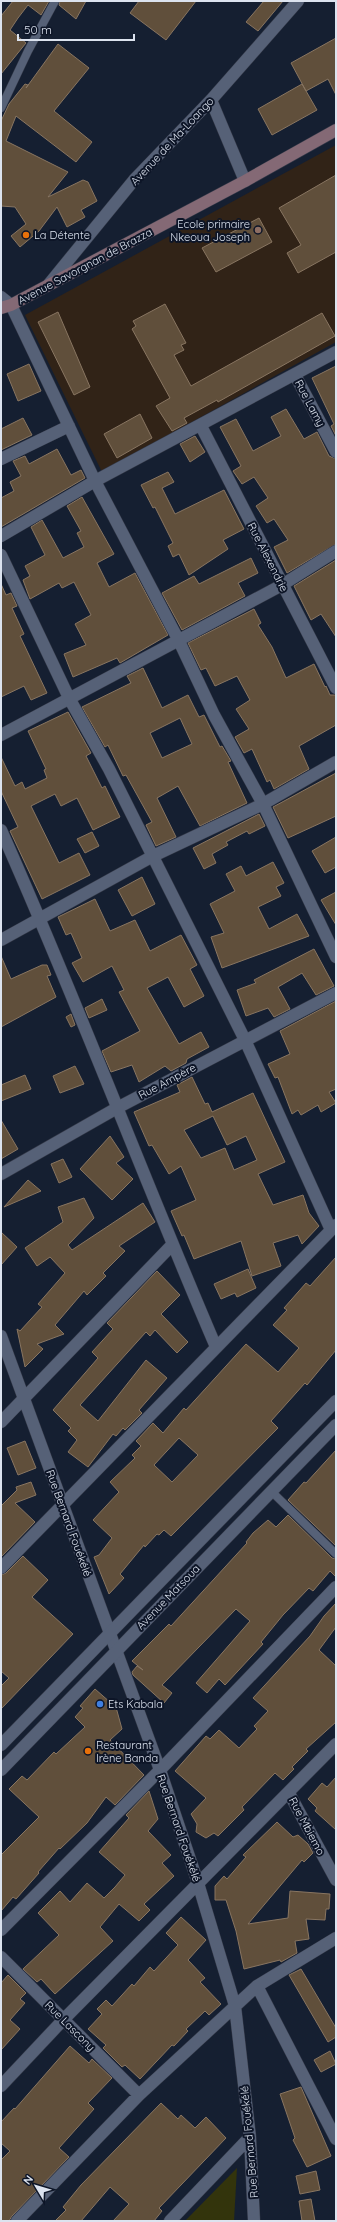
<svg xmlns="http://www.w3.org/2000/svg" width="337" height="2222" viewBox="0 0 337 2222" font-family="Quicksand,sans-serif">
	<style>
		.education { fill: #312317 }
		.green { fill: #33340c }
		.building { fill: #604f3b; stroke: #887561; fill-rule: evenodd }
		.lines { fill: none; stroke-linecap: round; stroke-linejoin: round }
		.service-casing { stroke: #333847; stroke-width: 9 }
		.minor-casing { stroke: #333847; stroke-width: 13 }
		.tertiary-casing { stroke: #333847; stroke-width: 13 }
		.secondary-casing { stroke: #333847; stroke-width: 13 }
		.service { stroke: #566177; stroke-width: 8 }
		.minor { stroke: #566177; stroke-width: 12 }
		.tertiary { stroke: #566177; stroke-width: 12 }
		.secondary { stroke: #846975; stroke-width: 12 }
		.education-dot { fill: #8d6e63; stroke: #0d1527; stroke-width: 1.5 }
		.food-dot { fill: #e8710a; stroke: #0d1527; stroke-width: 1.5 }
		.shop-dot { fill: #3f7fe0; stroke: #0d1527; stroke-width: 1.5 }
		.labels { text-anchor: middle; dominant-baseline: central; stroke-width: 4; stroke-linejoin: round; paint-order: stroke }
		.street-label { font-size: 11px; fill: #dce3ef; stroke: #0d1527 }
		.poi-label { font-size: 11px; fill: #dce3ef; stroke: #0d1527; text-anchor: start }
	</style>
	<rect width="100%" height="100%" fill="#151f31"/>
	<path class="education" d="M336 145V342L102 472 25 315Z"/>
	<path class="green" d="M237 2168 234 2221H185Z"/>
	<path class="building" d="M13 1H49L41 15 28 5 18 18 10 30 26 43 1 74V16Z
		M60 1H86L76 19 59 5Z
		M139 1H196L166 40 130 13Z
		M264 1H283L258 31 246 22Z
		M336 38V95L328 79 306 91 291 63Z
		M58 44 89 68 54 111 92 142 76 162 16 116 6 141 68 172 48 197 83 180 88 182 97 201 81 210 85 217 67 227 57 207 39 231 20 247 11 236 26 224 15 207 1 206V121L9 104 25 84 28 85 26 88Z
		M302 84 317 110 272 135 258 109Z
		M336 175V252L298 273 287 253 301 245 279 208Z
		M259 218 272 242 216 272 202 248Z
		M165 304 186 343 181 345 184 350 174 355 191 386 322 313 335 336 218 402 217 400 184 418 187 423 172 431 156 406 170 398 132 329 136 326 133 321Z
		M58 312 90 387 74 395 38 322Z
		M29 364 41 391 18 401 7 374Z
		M336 366V436L331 426 334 424 312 378Z
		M286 409 304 439 317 432 329 456 336 459V544L287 573 274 547 288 540 274 519 267 523 256 506 268 498 254 477 242 484 233 471 241 466 220 427 236 419 253 451 281 436 271 417Z
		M140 414 152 438 117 458 104 434Z
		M23 418 32 435 1 450V429Z
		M195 436 205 452 190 462 180 444Z
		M57 449 71 475 81 470 85 478 1 527V498L14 491 10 482 21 476 13 461 25 456 29 464Z
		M168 472 174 482 162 488 175 514 224 490 244 529 223 540 228 549 189 575 179 554 173 557 168 546 173 543 155 507 153 508 141 485Z
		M82 497 114 554 97 563 109 587 135 573 168 635 120 663 117 658 73 677 64 654 86 645 75 624 91 615 74 582 62 588 59 583 30 599 23 580 30 576 25 566 45 555 31 527 42 520 63 558 84 547 77 533 81 531 67 506Z
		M251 558 258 573 238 583 245 596 182 630 162 593 194 576 199 584Z
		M336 560V637L321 614 311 620 294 586Z
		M1 584 6 595 11 593 17 606 12 608 24 634 20 636 47 693 31 700 24 686 1 697Z
		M254 609 261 623 258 625 272 647 286 678 314 664 325 687 326 686 330 695H336V725L299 746 309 769 274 789 270 780 267 782 252 749 244 753 235 737 249 729 236 709 250 700 237 676 215 686 206 668 201 670 188 643Z
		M143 668 162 708 188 695 199 717 204 715 220 747 222 746 231 761 228 762 247 803 200 826 178 786 157 798 176 837 156 846 146 825 152 822 126 775 123 776 108 745 105 747 82 707 131 683 127 676ZM180 718 192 744 162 758 150 733Z
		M68 712 91 753 86 756 102 788 105 786 120 817 93 830 77 798 61 806 55 794 31 806 59 863 79 853 90 875 42 899 10 831 18 827 1 791V757L15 786 22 782 25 789 47 778 44 770 46 769 28 731Z
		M336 773V816L288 838 273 807Z
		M259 814 265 826 249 834 247 831 226 842 228 845 212 854 216 863 204 869 193 848Z
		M92 832 99 846 85 853 77 839Z
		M336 837V867L325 873 312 851Z
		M273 862 284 883 276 887 281 896 258 907 269 929 297 914 309 936 222 968 211 937 224 933 210 904 235 891 226 874 241 866 246 876Z
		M142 877 155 904 132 916 118 890Z
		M336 892V925L321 900Z
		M95 899 110 931 135 920 150 951 181 935 197 965 190 969 204 996 184 1007 168 977 147 988 179 1044 201 1032 209 1047 187 1059 186 1063 171 1071 165 1066 139 1082 132 1065 111 1072 102 1051 140 1031 119 992 124 990 112 966 83 982 72 963 82 958 71 933 66 935 58 917Z
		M314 949 334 986 316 995 302 973 278 987 290 1009 274 1017 268 1008 246 1016 237 990 256 983 254 980Z
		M1 956 11 979 42 965H47L51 975 47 976 56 997 1 1027Z
		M102 999 107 1010 89 1018 85 1008Z
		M336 1001V1089L329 1092 336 1103 321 1112 318 1105 301 1115 298 1110 292 1114 278 1077 275 1078 268 1064 290 1054 280 1031Z
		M71 1014 75 1025 71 1027 66 1017Z
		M75 1066 84 1084 60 1093 53 1076Z
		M25 1075 31 1089 1 1101V1085Z
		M192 1077 205 1104 208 1103 212 1112 253 1093 285 1162 258 1174 273 1205 303 1195 309 1213 319 1226 302 1244 298 1235 273 1243 281 1266 252 1276 241 1241 194 1259 184 1235 182 1236 171 1211 196 1200 181 1166 169 1174 152 1145 149 1146 134 1112 180 1092 177 1085ZM213 1116 227 1145 246 1136 257 1160 234 1170 225 1148 201 1158 184 1130Z
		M1 1120 18 1149 1 1159Z
		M110 1136 124 1157 116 1163 133 1179 112 1200 80 1169Z
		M63 1159 72 1177 59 1183 51 1164Z
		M28 1180 41 1191 4 1207Z
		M84 1198 94 1218 68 1245 72 1250 143 1203 155 1222 119 1246 125 1251 103 1273 106 1276 87 1295 84 1291 55 1325 64 1334 37 1344 43 1349 25 1367 17 1329 20 1331 42 1307 38 1304 65 1273 50 1257 37 1266 25 1248 63 1222 58 1207Z
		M1 1232 17 1247 1 1265Z
		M336 1257V1350L307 1385 305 1383 271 1421 278 1428 171 1536 164 1530 159 1535 157 1534 145 1547 144 1545 120 1574 124 1578 109 1594 94 1557 99 1555 112 1538 93 1520 119 1492 110 1482 135 1458 132 1455 141 1446 136 1441 153 1423 163 1433 184 1408 186 1410 246 1344 278 1372 299 1348 273 1325 287 1310 284 1308 306 1283 310 1286ZM179 1438 198 1455 172 1482 154 1465Z
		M248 1269 256 1288 237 1297 235 1293 221 1299 214 1284Z
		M157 1271 180 1295 161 1314 188 1342 177 1353 155 1330 150 1336 146 1332 80 1405 98 1421 146 1360 167 1378 139 1410 142 1413 125 1430 123 1428 116 1436 113 1434 88 1467 68 1452 77 1440 68 1431 71 1428 53 1410 98 1358 92 1352 113 1329 107 1323Z
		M25 1441 36 1468 18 1475 7 1448Z
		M336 1450V1546L288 1500 304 1482 306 1483Z
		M31 1482 36 1495 15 1503 35 1522 1 1557V1506L17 1490 16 1487Z
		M288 1515 332 1558 336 1559V1577L330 1571 313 1591 309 1588 283 1615 261 1642 263 1644 225 1685 219 1679 207 1693 196 1683 250 1621 236 1609 162 1685 172 1693 164 1703 133 1675 132 1672 137 1666 143 1670 132 1661 169 1624 171 1626 247 1543 246 1542 253 1533 268 1520 276 1527Z
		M23 1556 48 1580 32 1597 73 1634 1 1709V1686L9 1678 1 1671V1575L6 1573Z
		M336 1603V1627L319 1650 336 1666V1722L306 1749 308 1751 292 1767 294 1769 283 1780 275 1773 242 1807 244 1810 218 1836 214 1833 206 1838 196 1832 197 1824 191 1814 206 1798 175 1771 206 1736 210 1739 219 1730 239 1748 257 1729 254 1726 268 1711 253 1698 310 1636 324 1616Z
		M95 1689 111 1703 114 1700 122 1729 110 1740 144 1775 115 1805 106 1797 87 1823 60 1849 59 1848 38 1872 39 1873 16 1899 13 1897 1 1911V1855L39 1817 9 1789 22 1776 27 1780 54 1752 56 1754 85 1727 75 1717 83 1708 80 1706Z
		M336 1777V1830L315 1811 317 1808 308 1799 322 1783 327 1787Z
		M149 1791 158 1819 148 1831 171 1855 162 1863 174 1876 144 1904 150 1910 139 1921 119 1904 100 1927 113 1941 55 1994 41 1979 37 1982 23 1969 59 1935 38 1913 60 1891 70 1902 87 1883 104 1898 115 1887 125 1875 99 1852 129 1818 126 1815Z
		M277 1822 293 1837 298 1835 308 1844 313 1853 304 1862 302 1860 248 1924 288 1918 290 1891 330 1894 329 1909H326L325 1920 306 1919 309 1939 295 1941 297 1953 281 1962 280 1960 244 1969 236 1931 226 1900H215V1886L224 1876 227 1879 246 1857 243 1855Z
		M181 1917 206 1940 188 1960 205 1978 200 1982 221 2004 209 2015 205 2011 186 2029 188 2031 174 2046 172 2045 140 2079 125 2065 122 2067 103 2048 106 2045 88 2029 102 2014 97 2009 106 2000 112 2006 132 1984 134 1986 150 1967 154 1971 178 1945 166 1933Z
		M301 1969 336 2028V2037L328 2042 289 1975Z
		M8 1975 26 1993 20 1999 25 2003 10 2020 20 2029 1 2050V1983Z
		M70 2046 89 2063 92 2059 112 2078 88 2103 94 2109 59 2148 69 2157 12 2216 9 2221H1V2160L10 2151 1 2143V2122L14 2108 15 2109Z
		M330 2051 336 2064 321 2072 314 2060Z
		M301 2087 331 2156 307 2167 293 2140 295 2138 280 2094Z
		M161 2103 178 2119 181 2115 195 2128 206 2117 226 2138 159 2208 162 2211 154 2221H113L129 2204 110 2187 81 2221H55L66 2210 63 2207 81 2185Z
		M316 2171 320 2190 300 2194 296 2176Z
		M311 2199 315 2221H302L299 2201Z"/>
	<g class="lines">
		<g class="service-casing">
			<path id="service" d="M1 108 28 51 55 1
				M272 1492 336 1554"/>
		</g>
		<g class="minor-casing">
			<path id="minor" d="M211 100 245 181
				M49 284 134 180 211 100 298 1
				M1 297 11 305 95 481 179 641 214 715 263 804 336 957
				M295 375 336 452
				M201 426 336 688
				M1 459 69 426
				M1 536 95 481 336 352
				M1 555 69 698 109 769 245 1040 331 1230
				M1 735 282 585 336 551
				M1 830C77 1000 142 1175 216 1347
				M1 940 153 856 263 804 336 762
				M1 1174 117 1108 336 993
				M1 1336 160 1770 198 1883 235 2006 250 2137 254 2221
				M1 1422 172 1245
				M1 1568 336 1225
				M289 1793 336 1880
				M1 1930 160 1770 336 1587
				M1 1957 139 2095
				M257 1986 336 2139
				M1 2086 63 2020 336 1744
				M17 2221 139 2095 257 1986 336 1938
				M170 2221 250 2137"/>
		</g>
		<g class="tertiary-casing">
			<path id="tertiary" d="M1 1745 336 1401
				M1 1770 336 1425"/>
		</g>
		<g class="secondary-casing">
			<path id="secondary" d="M1 308 11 305 245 181 336 130"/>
		</g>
		<use href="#service" class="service"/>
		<use href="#minor" class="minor"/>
		<use href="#tertiary" class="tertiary"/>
		<use href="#secondary" class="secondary"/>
	</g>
	<circle class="education-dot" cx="258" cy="230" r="4"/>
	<g class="food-dot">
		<circle cx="26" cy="235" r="4"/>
		<circle cx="88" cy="1751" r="4"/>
	</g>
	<circle class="shop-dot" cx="100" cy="1704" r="4"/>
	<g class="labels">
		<g class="street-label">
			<text transform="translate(172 141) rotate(-47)">Avenue de Ma-Loango</text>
			<text transform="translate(85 266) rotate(-28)">Avenue Savorgnan de Brazza</text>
			<text transform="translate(310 403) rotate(62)">Rue Lamy</text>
			<text transform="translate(268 557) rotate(63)">Rue Alexendrie</text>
			<text transform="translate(167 1081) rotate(-28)">Rue Ampère</text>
			<text transform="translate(69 1523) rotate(70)">Rue Bernard Fouékélé</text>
			<text transform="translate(168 1597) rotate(-46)">Avenue Matsoua</text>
			<text transform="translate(307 1826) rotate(62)">Rue Mbiemo</text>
			<text transform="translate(179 1828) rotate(71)">Rue Bernard Fouékélé</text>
			<text transform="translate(70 2026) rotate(45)">Rue Lascony</text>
			<text transform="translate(249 2142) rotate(-95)">Rue Bernard Fouékélé</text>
		</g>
		<g class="poi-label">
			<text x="250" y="224" text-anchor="end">Ecole primaire<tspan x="250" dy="13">Nkeoua Joseph</tspan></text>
			<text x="34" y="235">La Détente</text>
			<text x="108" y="1704">Ets Kabala</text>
			<text x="96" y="1745">Restaurant<tspan x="96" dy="13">Irène Banda</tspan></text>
		</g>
	</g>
	<rect width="337" height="2222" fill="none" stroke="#dce3ef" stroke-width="4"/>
	<g transform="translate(36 2186) rotate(308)" stroke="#0d1527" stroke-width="3" paint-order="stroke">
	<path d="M0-3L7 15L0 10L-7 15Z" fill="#dce3ef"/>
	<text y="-6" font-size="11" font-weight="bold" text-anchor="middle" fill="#dce3ef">N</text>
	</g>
	<path d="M18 34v6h116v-6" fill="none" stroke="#dce3ef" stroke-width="2"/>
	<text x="24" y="34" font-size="12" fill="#dce3ef" stroke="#0d1527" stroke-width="3" paint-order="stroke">50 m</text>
</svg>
